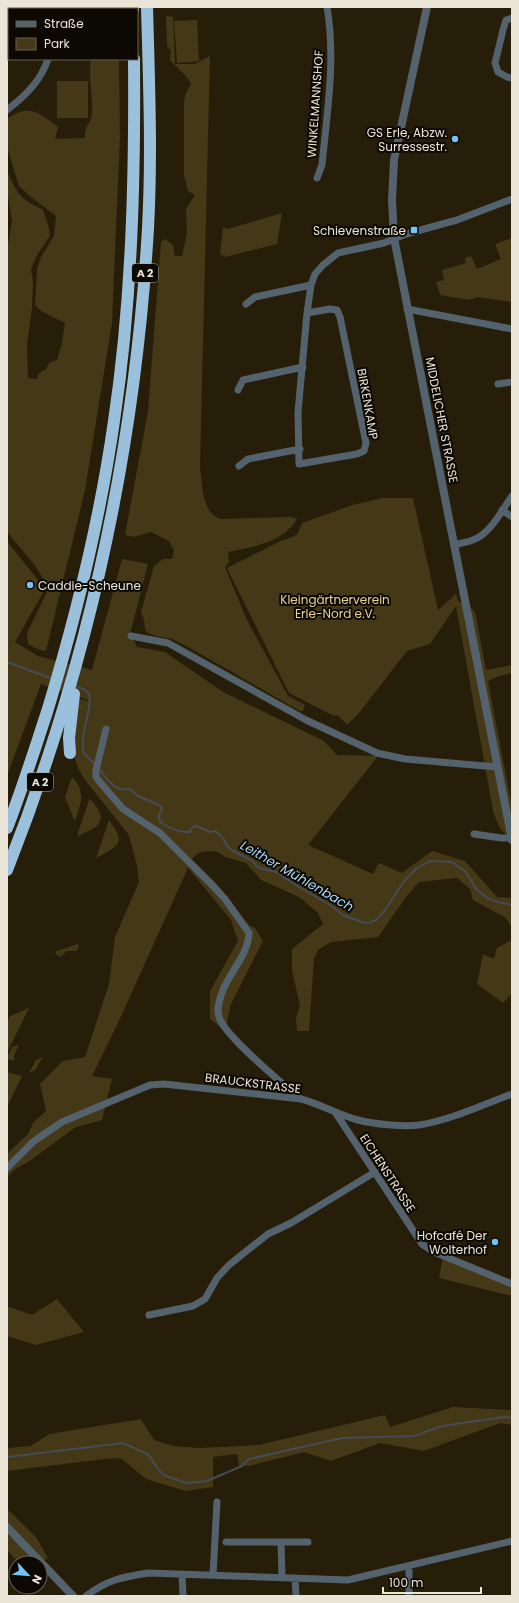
<svg xmlns="http://www.w3.org/2000/svg" width="519" height="1603" viewBox="0 0 519 1603" font-family="Poppins,sans-serif">
	<style>
		.green { fill: #443817 }
		.lines { fill: none; stroke-linecap: round; stroke-linejoin: round }
		.stream { stroke: #464c54; stroke-width: 2 }
		.minor { stroke: #53626d; stroke-width: 7 }
		.tertiary { stroke: #53626d; stroke-width: 8 }
		.motorway { stroke: #9ac0dc; stroke-width: 12 }
		.poi-dot { fill: #73c1f5; stroke: #0c0903; stroke-width: 1.5 }
		.labels { text-anchor: middle; dominant-baseline: central; stroke-width: 4; stroke-linejoin: round; paint-order: stroke }
		.shield { fill: #0c0903; stroke: #a8a398; stroke-width: 1 }
		.shield-label { font-size: 11px; font-weight: bold; fill: #ebe5d8 }
		.street-label { font-size: 12px; fill: #ebe5d8; stroke: #0c0903 }
		.poi-label { font-size: 12px; fill: #ebe5d8; stroke: #0c0903; text-anchor: end }
		.park-label { font-size: 12px; fill: #ebd292; stroke: #0c0903 }
		.water-label { font-size: 13px; font-style: italic; fill: #abdcfe; stroke: #0c0903 }
	</style>
	<rect width="100%" height="100%" fill="#261e09"/>
	<path class="green" d="M166 16 173 17 175 64H195L210 56 200 467C203 485 201 513 221 519L291 517 297 519C283 543 252 547 228 552L229 562 225 567 246 618 288 696 305 705 303 711H300L190 648 172 639 156 636 148 633 145 629 144 620 141 612 154 566 163 559H172L174 551 169 541 151 532 134 537 125 535 148 411 161 242 165 239 173 245 175 256H182L187 234 186 209 195 195 188 191 184 175V102L186 93 191 84C187 75 177 68 170 60L171 51 167 46Z
		M197 20 199 61 177 63 174 21Z
		M91 59H119L120 136 112 323 85 490 46 651 37 649 28 644 27 633 49 588 34 564 7 532V250L12 221 7 190V171C18 195 19 198 43 210L49 228 50 236 37 255 31 269 33 282 32 308 27 344 28 378 37 379 38 374 46 369 49 363 57 360 62 343 65 323 41 311 35 305 37 269 41 257 54 236 56 216 31 197 19 186 7 147V119C29 103 39 113 58 127L55 139 85 138C84 125 91 124 92 114 93 95 88 78 91 59Z
		M57 81H88V118H57Z
		M282 213 277 244 225 257 220 254 223 227 228 229Z
		M512 238V302L477 297 470 300 440 295 436 282 444 280 442 270 466 263 465 258 471 256 477 269 501 259 495 244Z
		M382 498H413L438 610 456 594 458 601 464 603 475 612 486 670 512 665V673L499 676 488 681 512 807V839C501 833 496 822 493 810L456 606 430 644 407 651 359 713 347 725 338 715 334 716 289 693 227 568 281 541 297 535 302 523 353 505Z
		M7 541 45 589 15 642 38 656 92 670 122 559 148 564 130 634 137 647 165 652 223 692 324 741 337 755 378 756 308 845 373 874 379 863 402 873 432 851 465 861 497 897 512 898V927L506 918 473 900 470 889 457 878 419 882 406 897 378 937 331 942 318 950 314 959 309 1031H297L296 1018 300 1005 292 971V949L323 924 318 913 299 897 261 880 246 863 225 857 218 852 206 851 198 853 192 859 217 884 249 925 255 928 263 941 231 1004 225 1031 210 1019V991L238 941 231 920 188 868 118 1023 92 1076 112 1079 102 1120 76 1127 28 1162 15 1169 7 1177V1154L28 1134 33 1123 46 1111 40 1084 63 1061 85 1057 109 984 115 937 139 882 137 866 129 835 85 780 78 768 73 752 75 716 79 699 94 702 41 684 7 776Z
		M72 777C86 791 81 804 75 820H74L65 797Z
		M89 800H91C110 822 99 827 78 836V833Z
		M109 820C127 844 118 846 96 858Z
		M512 940V993L503 1003 477 984 483 954 494 959 497 948Z
		M78 944 79 947 76 951H66L61 957 55 954 57 951Z
		M29 1008 7 1053V1022L10 1016Z
		M19 1045 14 1055V1061L7 1059V1054H9L12 1047Z
		M43 1057 35 1070 29 1073 36 1060Z
		M7 1072 22 1076 8 1105 7 1104Z
		M443 1256 512 1280V1296L439 1278Z
		M57 1299 84 1332 36 1345 7 1336V1306L32 1315Z
		M453 1407 512 1410V1425L500 1423 424 1451 380 1443 331 1461 304 1452 248 1466H239L237 1454 213 1457V1487L185 1491 146 1479 122 1459 113 1458 7 1471V1448L31 1446 49 1434 141 1419 154 1440 173 1446 200 1448 259 1445 385 1415 390 1427Z
		M7 1509 36 1537 48 1558 39 1563H19L7 1550Z"/>
	<g class="lines">
		<path class="stream" d="M7 662 53 679
			M74 685C79 687 85 689 88 693 95 703 78 737 84 753 86 757 92 761 95 764
			M99 769C108 780 114 792 130 789L138 796 159 805 162 808 159 815 160 822C169 828 179 833 190 832L192 828 196 826 210 832 215 831 223 838 227 846 233 851 251 860 259 868 277 872 297 886 330 905 343 915 362 922 368 923 376 920 385 910 404 881 416 869 430 861 452 862 466 872 476 889 487 898 498 902 512 905
			M7 1457 123 1443 149 1455 157 1468 164 1475 186 1483 207 1481 242 1466 249 1459 342 1438 414 1436 442 1426 504 1417 512 1418"/>
		<path class="minor" d="M53 9V7
			M512 18 506 20 503 30 495 63 498 72 507 77 512 78
			M7 110C25 96 41 81 48 59
			M317 178 322 165C327 113 336 59 327 7
			M246 304 255 297 311 285
			M407 309 512 329
			M307 313 330 309 337 310 340 317 366 443 364 451 357 454 299 464 298 412 307 313 311 285 315 274 323 265 338 253 384 243 406 234 457 220 512 199
			M498 384 512 382
			M238 390 243 380 303 367
			M239 466 248 459 300 449
			M502 510 512 517
			M455 545C461 543 468 542 473 540 491 533 502 510 512 496
			M131 636 168 643 306 720 377 753 405 759 497 767
			M106 729 96 770V777L99 781 123 809 160 833 213 886 225 899 249 933C248 955 231 970 223 990 220 998 216 1009 219 1017 224 1035 284 1085 301 1099
			M474 834 501 838H511
			M335 1112 422 1244 434 1252 512 1284
			M7 1168 34 1141 62 1122 150 1085 164 1084 301 1099C321 1104 338 1115 358 1120 373 1124 404 1127 419 1125 451 1120 482 1105 512 1094
			M149 1315 193 1306 205 1299 217 1278 229 1265 268 1234 291 1223 375 1172
			M226 1542H308
			M281 1542 282 1577
			M182 1574 183 1596
			M213 1575 217 1502
			M295 1578 296 1596
			M86 1596C107 1580 122 1577 148 1573L348 1580 512 1541
			M409 1596V1566"/>
		<path class="tertiary" d="M427 7 394 160 392 200 394 238 512 840
			M7 1527 73 1596"/>
		<path class="motorway" d="M133 7V9
			M70 753 69 738 74 694
			M7 828C22 790 34 751 47 712 76 617 100 519 114 421 132 301 135 180 134 59
			M7 870C89 663 135 451 148 228 152 155 149 81 147 7"/>
	</g>
	<g class="poi-dot">
		<circle cx="455" cy="139" r="4"/>
		<rect x="410" y="226" width="8" height="8" rx="2"/>
		<circle cx="30" cy="585" r="4"/>
		<circle cx="495" cy="1242" r="4"/>
	</g>
	<g class="labels">
		<g class="shield">
			<rect x="132" y="264" width="26" height="18" rx="3"/>
			<rect x="27" y="773" width="26" height="18" rx="3"/>
		</g>
		<g class="shield-label">
			<text x="145" y="273">A 2</text>
			<text x="40" y="782">A 2</text>
		</g>
		<g class="street-label">
			<text transform="translate(315 104) rotate(-86)">WINKELMANNSHOF</text>
			<text transform="translate(368 404) rotate(80)">BIRKENKAMP</text>
			<text transform="translate(442 420) rotate(79)">MIDDELICHER STRASSE</text>
			<text transform="translate(253 1083) rotate(7)">BRAUCKSTRASSE</text>
			<text transform="translate(388 1173) rotate(57)">EICHENSTRASSE</text>
		</g>
		<g class="poi-label">
			<text x="447" y="132">GS Erle, Abzw.<tspan x="447" dy="14">Surressestr.</tspan></text>
			<text x="406" y="230">Schievenstraße</text>
			<text x="38" y="585" text-anchor="start">Caddie-Scheune</text>
			<text x="487" y="1235">Hofcafé Der<tspan x="487" dy="14">Wolterhof</tspan></text>
		</g>
		<g class="park-label">
			<text x="335" y="599">Kleingärtnerverein<tspan x="335" dy="14">Erle-Nord e.V.</tspan></text>
		</g>
		<g class="water-label">
			<text transform="translate(297 876) rotate(30)">Leither Mühlenbach</text>
		</g>
	</g>
	<rect width="519" height="1603" fill="none" stroke="#ebe5d8" stroke-width="16"/>
	<rect x="8" y="8" width="130" height="52" fill="#0c0903" stroke="#656158"/>
	<rect x="16" y="21" width="20" height="6" fill="#53626d" stroke="#656158"/>
	<text x="44" y="28" font-size="12" fill="#ebe5d8">Straße</text>
	<rect x="16" y="38" width="20" height="12" fill="#443817" stroke="#656158"/>
	<text x="44" y="48" font-size="12" fill="#ebe5d8">Park</text>
	<g transform="translate(28 1575) rotate(116)"><circle r="19" fill="#0c0903" stroke="#656158"/>
	<path d="M0-3L7 15L0 10L-7 15Z" fill="#73c1f5"/>
	<text y="-6" font-size="11" font-weight="bold" text-anchor="middle" fill="#ebe5d8">N</text>
	</g>
	<path d="M383 1587v6h98v-6" fill="none" stroke="#ebe5d8" stroke-width="2"/>
	<text x="389" y="1587" font-size="12" fill="#ebe5d8" stroke="#0c0903" stroke-width="3" paint-order="stroke">100 m</text>
</svg>
